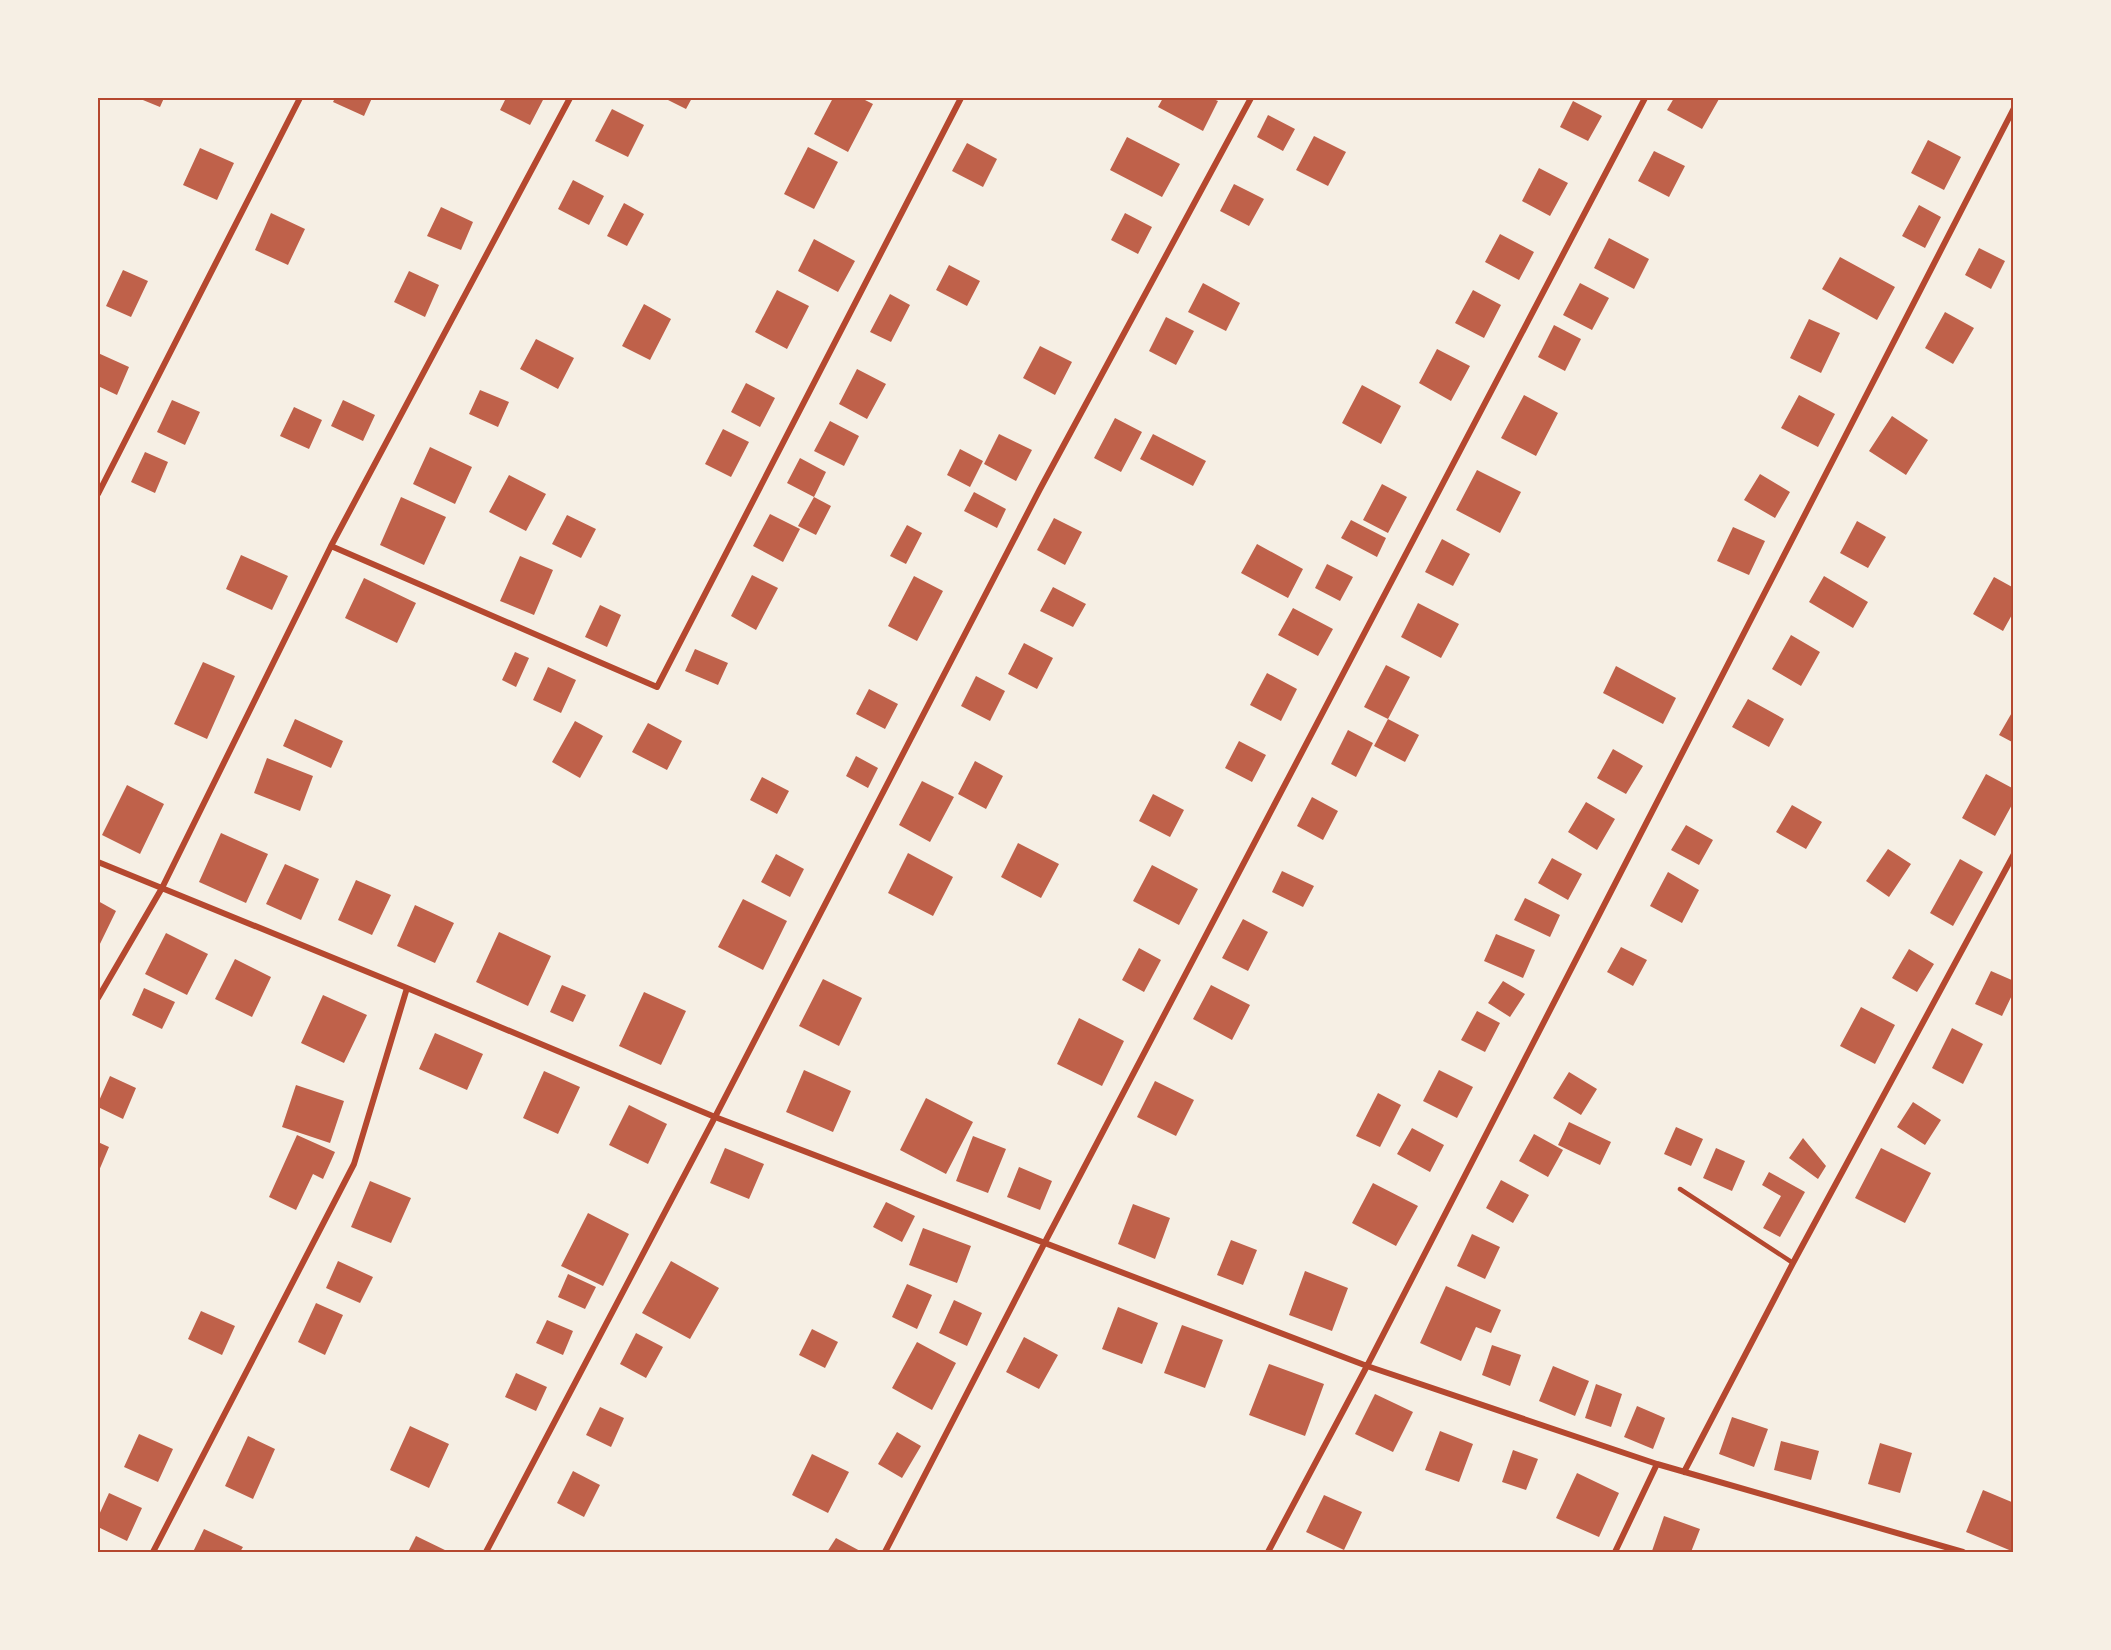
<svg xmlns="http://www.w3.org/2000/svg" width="2111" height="1650" viewBox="0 0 2111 1650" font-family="Helvetica,sans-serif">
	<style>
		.building { fill: #bf614a }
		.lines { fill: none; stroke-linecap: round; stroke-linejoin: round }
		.service { stroke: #b5482f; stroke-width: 4.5 }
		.minor { stroke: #b5482f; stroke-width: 6 }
		.neatline { fill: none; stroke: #b5482f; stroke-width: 2 }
	</style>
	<rect width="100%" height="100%" fill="#f6efe4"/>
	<path class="building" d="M138 98H164L160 107Z
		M335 98H372L364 116 333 102Z
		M506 98H544L530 125 500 110Z
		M664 98H692L686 109Z
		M833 98H861L873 104 848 152 814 134Z
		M1163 98H1211L1218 101 1203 131 1158 107Z
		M1674 98H1716L1719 99 1702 129 1667 110Z
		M1573 101 1602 116 1588 141 1560 127Z
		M612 109 644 125 628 157 595 141Z
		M1268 115 1295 129 1283 151 1257 137Z
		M1314 136 1346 152 1328 186 1296 170Z
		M1127 137 1180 164 1162 197 1110 170Z
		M1928 140 1961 157 1944 190 1911 173Z
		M967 143 997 159 983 187 952 171Z
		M808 147 838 162 814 209 784 194Z
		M200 148 234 163 217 200 183 185Z
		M1654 151 1685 166 1669 197 1638 181Z
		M1539 168 1568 183 1550 216 1522 201Z
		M573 180 604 196 589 225 558 209Z
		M1234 184 1264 199 1249 226 1220 211Z
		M624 203 644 214 627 246 607 236Z
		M1919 205 1941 217 1925 248 1902 236Z
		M441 207 473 222 461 250 427 236Z
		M271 213 305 229 288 265 255 250Z
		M1125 213 1152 227 1138 254 1111 240Z
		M1500 234 1534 252 1519 280 1485 262Z
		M1609 238 1649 259 1634 289 1594 268Z
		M814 239 855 261 838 292 798 271Z
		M1979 248 2005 261 1991 289 1965 275Z
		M1840 257 1895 287 1877 320 1822 289Z
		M949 265 980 281 967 306 936 290Z
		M123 270 148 281 131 317 106 306Z
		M409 271 439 285 425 317 394 302Z
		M1203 283 1240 303 1226 331 1188 312Z
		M1580 283 1609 298 1592 330 1563 315Z
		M777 290 809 306 787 349 755 332Z
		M1473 290 1501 305 1484 338 1455 323Z
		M890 294 910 305 891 342 870 332Z
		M644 304 671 319 650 360 622 346Z
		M1945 312 1974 328 1953 364 1925 348Z
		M1166 317 1194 331 1176 365 1149 351Z
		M1809 319 1840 333 1821 373 1790 358Z
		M1554 325 1581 339 1565 371 1538 357Z
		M536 339 574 358 558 389 520 369Z
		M1040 346 1072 362 1055 395 1023 378Z
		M1437 349 1470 366 1451 401 1419 383Z
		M98 353 129 367 117 395 98 386Z
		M857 369 886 384 867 419 839 404Z
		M746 383 775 398 760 427 731 412Z
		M1362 385 1401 406 1381 444 1342 423Z
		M480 390 509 402 498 427 469 414Z
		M1524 395 1558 413 1536 456 1501 438Z
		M1799 395 1835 414 1818 447 1781 428Z
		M172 400 200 412 185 445 157 432Z
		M343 400 375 415 363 441 331 426Z
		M294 407 322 420 309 449 280 436Z
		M1892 416 1928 440 1906 475 1869 451Z
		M1115 418 1142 432 1121 472 1094 458Z
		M830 421 859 436 844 466 814 451Z
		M723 429 749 442 731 477 705 464Z
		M999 434 1032 450 1016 481 984 464Z
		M1153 434 1206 461 1193 486 1140 459Z
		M430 447 472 467 455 504 413 484Z
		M960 449 983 461 970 487 947 475Z
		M145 452 168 462 155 493 131 482Z
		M800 458 826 472 814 497 831 506 816 535 798 526 814 497 787 483Z
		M1477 470 1521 492 1500 533 1456 510Z
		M1760 474 1790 492 1775 518 1744 500Z
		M509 475 546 494 526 531 489 512Z
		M1382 484 1407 497 1388 533 1363 520Z
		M974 492 1006 509 997 528 964 511Z
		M401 497 446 517 424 565 380 545Z
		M770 514 800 529 783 562 753 546Z
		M567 515 596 529 581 558 552 544Z
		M1054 518 1082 532 1065 565 1037 550Z
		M1351 520 1386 538 1377 557 1341 538Z
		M1857 521 1886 537 1868 568 1840 553Z
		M907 525 922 533 906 564 890 556Z
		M1733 527 1765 541 1749 575 1717 561Z
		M1442 539 1470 554 1453 586 1425 572Z
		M1257 544 1303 569 1288 598 1241 573Z
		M241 555 288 576 272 610 226 589Z
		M520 556 553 570 534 615 500 601Z
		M1327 564 1353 577 1340 601 1315 588Z
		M752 575 778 588 756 630 731 616Z
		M914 576 943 591 917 641 888 626Z
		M1824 576 1868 602 1853 628 1809 602Z
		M1994 577 2014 588V611L2003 631 1973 614Z
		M364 578 416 603 397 643 345 618Z
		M1053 587 1086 604 1073 627 1040 611Z
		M1418 603 1459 624 1441 658 1401 637Z
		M600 605 621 615 607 647 585 637Z
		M1293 608 1333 629 1318 656 1278 635Z
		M1791 635 1820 652 1801 686 1772 669Z
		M1024 643 1053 658 1037 689 1008 674Z
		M695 649 728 663 718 685 685 671Z
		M515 652 529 658 516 687 502 680Z
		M203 662 235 676 207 739 174 724Z
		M1386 665 1410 677 1388 719 1364 707Z
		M1616 666 1676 698 1663 724 1603 693Z
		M548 667 576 680 561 713 533 700Z
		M1267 673 1297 689 1281 721 1250 705Z
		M976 676 1005 691 990 721 961 706Z
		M869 689 898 704 885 729 856 714Z
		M1748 699 1784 719 1769 747 1732 727Z
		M2014 709V743L1999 735Z
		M295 719 343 741 331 768 283 746Z
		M1388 719 1419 735 1405 762 1374 746Z
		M575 721 603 736 580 778 552 762Z
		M648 723 682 741 667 770 632 752Z
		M1348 730 1373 743 1356 777 1331 764Z
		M1239 741 1266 755 1252 782 1225 768Z
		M1613 749 1643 766 1626 794 1597 778Z
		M856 756 878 768 868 788 846 776Z
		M267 758 313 776 300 811 254 793Z
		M975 761 1003 776 986 809 958 794Z
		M1986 774 2014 789V801L1995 836 1962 818Z
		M762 777 789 791 777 814 750 800Z
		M922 781 954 797 930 842 899 825Z
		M127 785 164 804 140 854 102 835Z
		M1153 794 1184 810 1170 837 1139 821Z
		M1312 797 1338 811 1323 840 1297 826Z
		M1586 802 1615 819 1597 850 1568 832Z
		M1792 805 1822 822 1806 849 1776 832Z
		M1686 825 1713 840 1699 865 1671 850Z
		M221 833 268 854 246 903 199 882Z
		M1018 843 1059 864 1041 898 1001 877Z
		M1888 849 1911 864 1889 897 1866 881Z
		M908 853 953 877 933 916 888 893Z
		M776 854 804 869 790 897 761 882Z
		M1552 858 1582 874 1568 900 1538 883Z
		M1960 859 1983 872 1953 926 1930 913Z
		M285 864 319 879 301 920 266 904Z
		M1152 865 1198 889 1179 925 1133 901Z
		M1282 871 1314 886 1303 907 1272 892Z
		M1668 872 1699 890 1682 923 1650 906Z
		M356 880 391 895 372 935 338 920Z
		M1525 898 1560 915 1550 937 1514 920Z
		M743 899 787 921 763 970 718 947Z
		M98 901 116 911 98 948Z
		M415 905 454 923 435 963 397 946Z
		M1243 919 1268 932 1248 971 1222 958Z
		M499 932 551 956 528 1006 476 982Z
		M166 933 208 954 187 995 145 974Z
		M1496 934 1535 950 1523 978 1484 961Z
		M1621 947 1647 960 1633 986 1607 972Z
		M1139 948 1161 960 1144 992 1122 980Z
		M1909 949 1934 964 1917 992 1892 978Z
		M235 959 271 977 252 1017 215 999Z
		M1991 971 2014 981V991L2002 1016 1975 1004Z
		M823 979 862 998 839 1046 799 1026Z
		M1503 981 1525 994 1510 1017 1488 1003Z
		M562 985 586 995 573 1022 550 1012Z
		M1211 985 1250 1005 1232 1040 1193 1019Z
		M144 988 175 1002 162 1029 132 1015Z
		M644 992 686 1011 661 1065 619 1046Z
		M323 995 367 1015 344 1063 301 1043Z
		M1861 1007 1895 1025 1875 1064 1840 1046Z
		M1477 1011 1500 1023 1485 1052 1461 1040Z
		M1079 1018 1124 1041 1102 1086 1057 1064Z
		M1952 1028 1983 1044 1963 1084 1932 1068Z
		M435 1033 483 1054 467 1090 419 1069Z
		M804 1070 851 1091 833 1132 786 1112Z
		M1439 1070 1473 1087 1457 1118 1423 1101Z
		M544 1071 580 1087 558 1134 523 1118Z
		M1569 1072 1597 1089 1581 1115 1553 1098Z
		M110 1076 136 1088 123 1119 98 1107V1103Z
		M1155 1081 1194 1100 1176 1136 1137 1117Z
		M296 1085 344 1101 330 1143 282 1127Z
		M1378 1093 1401 1105 1380 1147 1356 1136Z
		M926 1098 973 1122 946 1174 900 1150Z
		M1913 1102 1941 1120 1925 1145 1897 1127Z
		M629 1105 667 1124 648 1164 609 1145Z
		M1569 1122 1611 1142 1600 1165 1558 1145Z
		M1676 1127 1703 1139 1691 1166 1664 1154Z
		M1412 1128 1444 1145 1430 1172 1397 1154Z
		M1534 1134 1563 1150 1548 1177 1519 1161Z
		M297 1135 335 1152 323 1179 313 1174 296 1210 269 1197Z
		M973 1136 1006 1149 988 1193 956 1181Z
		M1803 1138 1826 1166 1818 1179 1789 1158Z
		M98 1142 109 1147 98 1173Z
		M725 1148 764 1164 749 1199 710 1183Z
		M1716 1148 1745 1161 1732 1191 1703 1178Z
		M1881 1148 1931 1173 1905 1223 1855 1198Z
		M1019 1167 1052 1181 1040 1210 1007 1197Z
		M1769 1172 1805 1192 1780 1237 1763 1228 1781 1196 1762 1185Z
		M1501 1180 1529 1195 1513 1223 1486 1208Z
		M370 1181 411 1198 391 1243 351 1227Z
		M1373 1183 1418 1206 1396 1246 1352 1223Z
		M886 1202 915 1216 902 1242 873 1227Z
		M1133 1204 1170 1218 1155 1259 1118 1244Z
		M588 1213 629 1234 603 1286 561 1266Z
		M923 1228 971 1246 957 1283 909 1265Z
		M1472 1234 1500 1247 1485 1279 1457 1266Z
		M1231 1240 1257 1250 1243 1285 1217 1275Z
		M338 1261 373 1277 360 1303 326 1288Z
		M671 1261 719 1288 690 1339 642 1313Z
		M1305 1271 1348 1288 1332 1331 1289 1315Z
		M568 1274 596 1287 585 1309 558 1297Z
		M907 1284 932 1295 917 1329 892 1317Z
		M1446 1286 1501 1310 1491 1333 1476 1327 1461 1361 1420 1343Z
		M954 1300 982 1313 967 1346 939 1333Z
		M316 1303 343 1315 325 1355 298 1342Z
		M1118 1307 1158 1323 1142 1364 1102 1349Z
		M201 1311 235 1326 222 1355 188 1339Z
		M547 1320 573 1331 563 1355 536 1343Z
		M1182 1325 1223 1340 1205 1388 1164 1373Z
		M812 1329 838 1342 825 1368 799 1355Z
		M636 1333 663 1347 646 1378 620 1364Z
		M1024 1337 1058 1355 1039 1389 1006 1372Z
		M917 1342 956 1363 932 1410 892 1388Z
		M1492 1345 1521 1355 1510 1386 1482 1375Z
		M1269 1364 1324 1384 1305 1436 1249 1415Z
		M1553 1366 1589 1381 1575 1416 1539 1401Z
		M516 1373 547 1387 536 1411 505 1397Z
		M1596 1384 1622 1394 1611 1427 1585 1418Z
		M1375 1394 1413 1412 1393 1452 1355 1434Z
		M1637 1406 1665 1418 1653 1449 1624 1437Z
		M600 1407 624 1418 611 1447 586 1435Z
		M1732 1417 1768 1429 1754 1467 1719 1454Z
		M410 1426 449 1444 429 1488 390 1470Z
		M1440 1431 1473 1444 1459 1482 1425 1470Z
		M897 1432 921 1446 902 1478 878 1464Z
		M139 1434 173 1449 158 1482 124 1467Z
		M248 1436 275 1449 253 1499 225 1486Z
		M1781 1441 1819 1451 1811 1480 1774 1470Z
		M1880 1443 1912 1453 1900 1493 1868 1484Z
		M1513 1450 1538 1459 1526 1490 1502 1482Z
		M812 1454 849 1472 828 1513 792 1495Z
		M573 1471 600 1485 584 1517 557 1503Z
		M1577 1473 1619 1493 1599 1537 1556 1518Z
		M1983 1490 2014 1503V1552L1966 1532Z
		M109 1493 142 1508 127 1541 98 1527V1517Z
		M1324 1495 1362 1512 1344 1550 1306 1532Z
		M1664 1516 1700 1529 1691 1552H1657L1652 1551Z
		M204 1529 243 1547 240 1552H193Z
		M416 1536 449 1552H408Z
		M836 1538 862 1552H827Z"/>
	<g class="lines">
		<path class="service" d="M1680 1189 1793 1263"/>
		<path class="minor" d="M98 494 300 98
			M331 546 657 687 961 98
			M98 862 407 988 715 1117 1367 1366 1657 1464 1963 1552
			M98 998 162 888 331 546 570 98
			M1684 1472 1793 1263 2014 854
			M153 1552 354 1164 407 988
			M486 1552 715 1117 1040 489 1251 98
			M885 1552 1044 1244 1645 98
			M1268 1552 1367 1366 2014 108
			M1615 1552 1657 1464"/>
	</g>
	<rect width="2111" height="1650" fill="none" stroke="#f6efe4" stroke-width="198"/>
	<rect x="99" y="99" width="1913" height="1452" class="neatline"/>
</svg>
